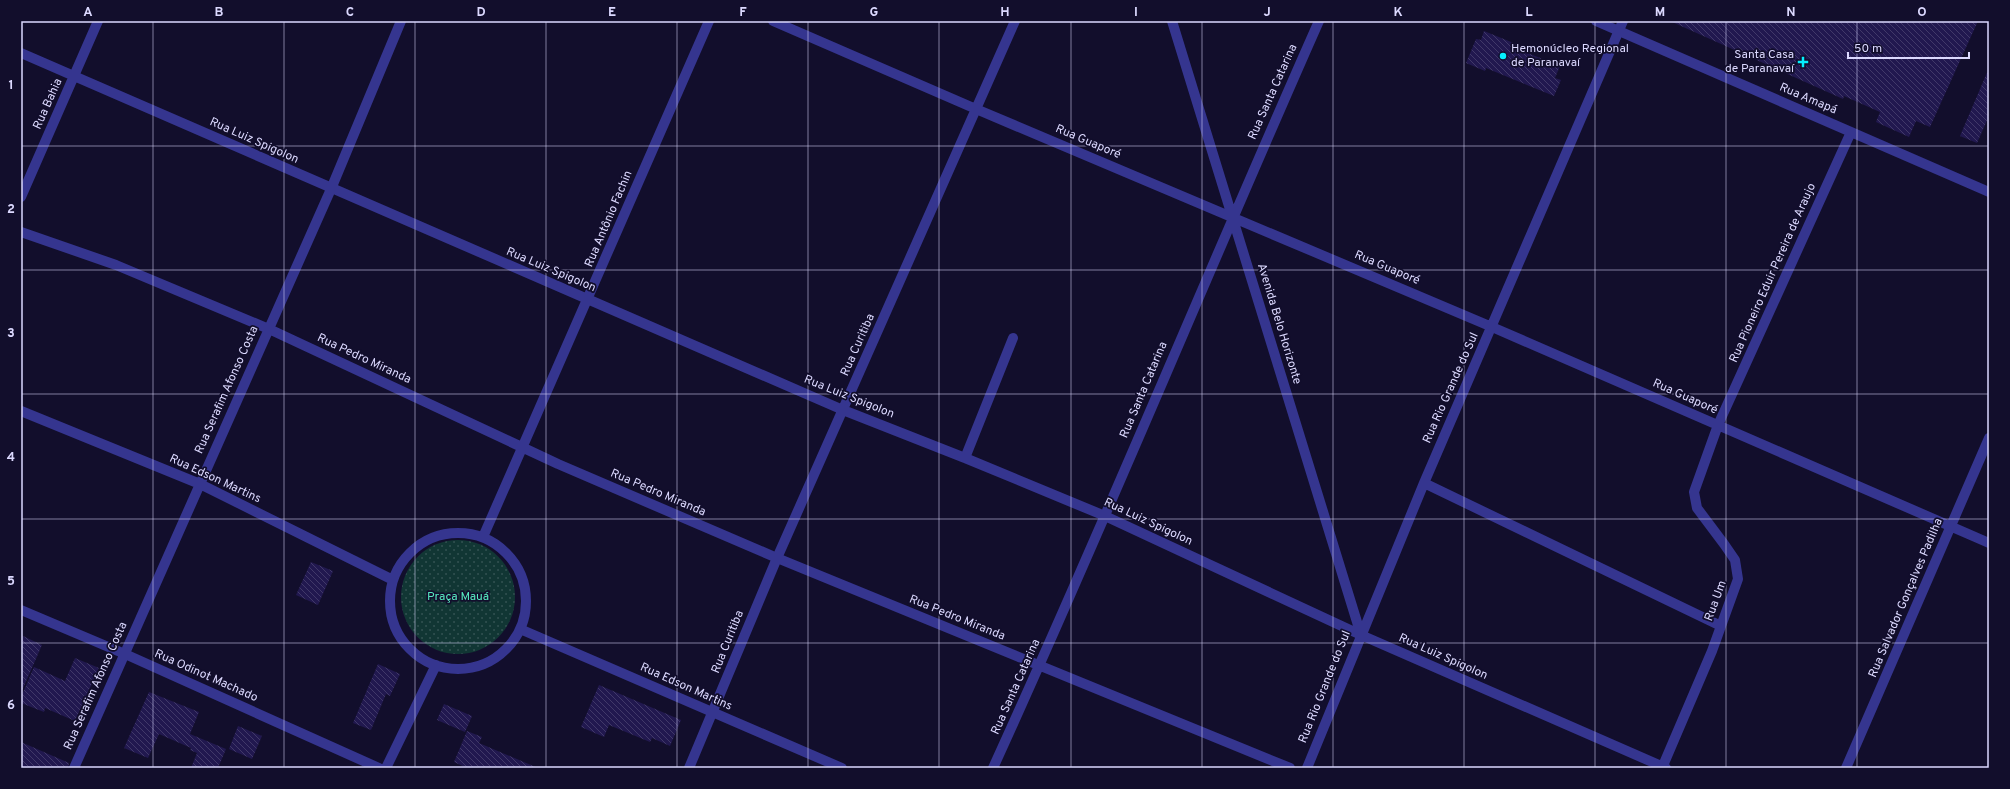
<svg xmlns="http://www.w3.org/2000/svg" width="2010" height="789" viewBox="0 0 2010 789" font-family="Overpass,sans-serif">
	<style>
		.green { fill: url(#green-dots) }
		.building { fill: url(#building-back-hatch) }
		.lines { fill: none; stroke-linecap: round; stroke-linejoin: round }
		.minor { stroke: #35358f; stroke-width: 10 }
		.grid { fill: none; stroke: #dcd9ff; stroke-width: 1; stroke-opacity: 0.55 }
		.poi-dot { fill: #05efff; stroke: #120e2c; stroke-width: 1.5 }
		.labels { text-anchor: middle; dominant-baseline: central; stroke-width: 3.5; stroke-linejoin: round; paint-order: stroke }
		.poi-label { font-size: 12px; fill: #dcd9ff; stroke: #120e2c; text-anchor: start }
		.street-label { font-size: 12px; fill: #dcd9ff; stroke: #120e2c }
		.park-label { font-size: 12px; fill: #58ecc2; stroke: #120e2c }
		.neatline { fill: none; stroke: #dcd9ff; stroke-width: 1.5 }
		.grid-label { font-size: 13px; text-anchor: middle; font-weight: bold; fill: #dcd9ff }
	</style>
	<defs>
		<pattern id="green-dots" width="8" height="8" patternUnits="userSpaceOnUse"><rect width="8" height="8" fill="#113634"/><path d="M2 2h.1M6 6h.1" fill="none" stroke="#335252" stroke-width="1.8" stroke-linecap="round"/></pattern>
		<pattern id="building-back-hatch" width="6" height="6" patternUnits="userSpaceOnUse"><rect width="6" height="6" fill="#21184f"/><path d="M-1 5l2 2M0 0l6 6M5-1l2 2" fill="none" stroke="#413969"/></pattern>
	</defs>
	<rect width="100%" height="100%" fill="#120e2c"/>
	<path class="green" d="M401 597a57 57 0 1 1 114 0a57 57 0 1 1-114 0Z"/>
	<path class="building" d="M1670 21H1978L1930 127 1916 121 1909 137 1876 122 1880 112 1844 96 1843 99Z
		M1484 31 1521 46 1520 50 1560 66 1555 78 1561 80 1554 96 1486 68 1485 71 1466 63 1476 39 1481 40Z
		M1989 68V116L1977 143 1960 136Z
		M311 562 333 571 318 605 296 595Z
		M21 635 42 645 21 693Z
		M75 658 99 668 75 721 45 708 44 712 21 703V697L34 667 65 681Z
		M378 664 400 674 390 696 386 694 371 730 353 723Z
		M599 685 681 720 670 746 652 738 650 742 609 725 604 737 581 727Z
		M149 692 199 712 190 734 226 749 218 768H191L197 753 190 750 191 748 159 734 148 758 124 748Z
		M444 704 472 716 465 732 437 720Z
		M238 726 262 736 252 759 229 749Z
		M467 731 482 737 479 743 538 768H467L454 762Z
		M21 742 69 763 68 768H21Z"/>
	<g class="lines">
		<path class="minor" d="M773 21 976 109 1492 327 1989 543
			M1172 21 1361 635
			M1596 21 1989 192
			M21 53 843 410 965 458 1105 516 1361 635 1666 768
			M21 197 98 21
			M21 232 116 265 269 329 558 464 777 558 1290 768
			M21 411 200 484 393 580
			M965 458 1013 338
			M1424 483 1721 626
			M390 601a68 68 0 1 1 136 0a68 68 0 1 1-136 0Z
			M483 537 709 21
			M21 610 125 654 379 768
			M520 629 842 768
			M74 768 331 189 401 21
			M386 768 436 665
			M689 768 777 558 1015 21
			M993 768C1106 521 1209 269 1319 21
			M1307 768 1424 483 1623 21
			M1662 768 1712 651 1738 579 1735 560 1724 544 1697 508 1694 492 1718 425 1851 132
			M1846 768 1989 438"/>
	</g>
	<path class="grid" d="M153 21V768M284 21V768M415 21V768M546 21V768M677 21V768M808 21V768M939 21V768M1071 21V768M1202 21V768M1333 21V768M1464 21V768M1595 21V768M1726 21V768M1857 21V768M21 146H1989M21 270H1989M21 394H1989M21 519H1989M21 643H1989"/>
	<g class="poi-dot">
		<circle cx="1503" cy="56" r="4"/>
		<path d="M1801 56h4v4h4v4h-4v4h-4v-4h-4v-4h4z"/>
	</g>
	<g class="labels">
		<g class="poi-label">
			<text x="1511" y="49">Hemonúcleo Regional<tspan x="1511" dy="14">de Paranavaí</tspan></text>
			<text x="1794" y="55" text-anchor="end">Santa Casa<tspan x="1794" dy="14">de Paranavaí</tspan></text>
		</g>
		<g class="street-label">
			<text transform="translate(1273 92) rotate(-66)">Rua Santa Catarina</text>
			<text transform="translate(1808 99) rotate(23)">Rua Amapá</text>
			<text transform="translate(48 104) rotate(-66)">Rua Bahia</text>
			<text transform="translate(254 141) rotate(24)">Rua Luiz Spigolon</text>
			<text transform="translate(1088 142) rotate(23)">Rua Guaporé</text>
			<text transform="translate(609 219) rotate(-67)">Rua Antônio Fachin</text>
			<text transform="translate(1387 268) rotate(23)">Rua Guaporé</text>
			<text transform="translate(551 270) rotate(23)">Rua Luiz Spigolon</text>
			<text transform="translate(1773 273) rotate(-66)">Rua Pioneiro Eduir Pereira de Araujo</text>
			<text transform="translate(1279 324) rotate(73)">Avenida Belo Horizonte</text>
			<text transform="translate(858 345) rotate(-66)">Rua Curitiba</text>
			<text transform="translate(364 359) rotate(25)">Rua Pedro Miranda</text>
			<text transform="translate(1451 388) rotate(-66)">Rua Rio Grande do Sul</text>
			<text transform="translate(227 390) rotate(-66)">Rua Serafim Afonso Costa</text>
			<text transform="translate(1144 390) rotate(-67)">Rua Santa Catarina</text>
			<text transform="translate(849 397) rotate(22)">Rua Luiz Spigolon</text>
			<text transform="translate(1685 397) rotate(24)">Rua Guaporé</text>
			<text transform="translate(215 479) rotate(25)">Rua Edson Martins</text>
			<text transform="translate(658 493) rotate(23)">Rua Pedro Miranda</text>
			<text transform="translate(1148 522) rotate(25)">Rua Luiz Spigolon</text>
			<text transform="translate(1906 598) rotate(-67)">Rua Salvador Gonçalves Padilha</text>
			<text transform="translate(1716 601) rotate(-70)">Rua Um</text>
			<text transform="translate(957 618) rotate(22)">Rua Pedro Miranda</text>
			<text transform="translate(728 642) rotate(-68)">Rua Curitiba</text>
			<text transform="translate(1443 657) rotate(24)">Rua Luiz Spigolon</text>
			<text transform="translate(206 676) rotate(24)">Rua Odinot Machado</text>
			<text transform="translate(96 686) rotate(-66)">Rua Serafim Afonso Costa</text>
			<text transform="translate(686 687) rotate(24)">Rua Edson Martins</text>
			<text transform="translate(1016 687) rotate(-66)">Rua Santa Catarina</text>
			<text transform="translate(1325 687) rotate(-68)">Rua Rio Grande do Sul</text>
		</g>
		<g class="park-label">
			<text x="458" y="597">Praça Mauá</text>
		</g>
	</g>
	<rect width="2010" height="789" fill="none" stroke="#120e2c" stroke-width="44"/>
	<path d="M1848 52v6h121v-6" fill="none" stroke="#dcd9ff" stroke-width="2"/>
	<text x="1854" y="52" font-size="12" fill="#dcd9ff" stroke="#120e2c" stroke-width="3" paint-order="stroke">50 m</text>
	<rect x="22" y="22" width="1966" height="745" class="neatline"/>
	<g class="grid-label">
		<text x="88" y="16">A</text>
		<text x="219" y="16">B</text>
		<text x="350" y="16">C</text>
		<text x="481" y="16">D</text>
		<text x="612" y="16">E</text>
		<text x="743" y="16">F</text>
		<text x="874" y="16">G</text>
		<text x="1005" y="16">H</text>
		<text x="1136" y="16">I</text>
		<text x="1267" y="16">J</text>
		<text x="1398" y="16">K</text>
		<text x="1529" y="16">L</text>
		<text x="1660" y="16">M</text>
		<text x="1791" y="16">N</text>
		<text x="1922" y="16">O</text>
		<text x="11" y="89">1</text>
		<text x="11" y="213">2</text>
		<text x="11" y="337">3</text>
		<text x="11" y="461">4</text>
		<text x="11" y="585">5</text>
		<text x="11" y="709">6</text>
	</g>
</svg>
